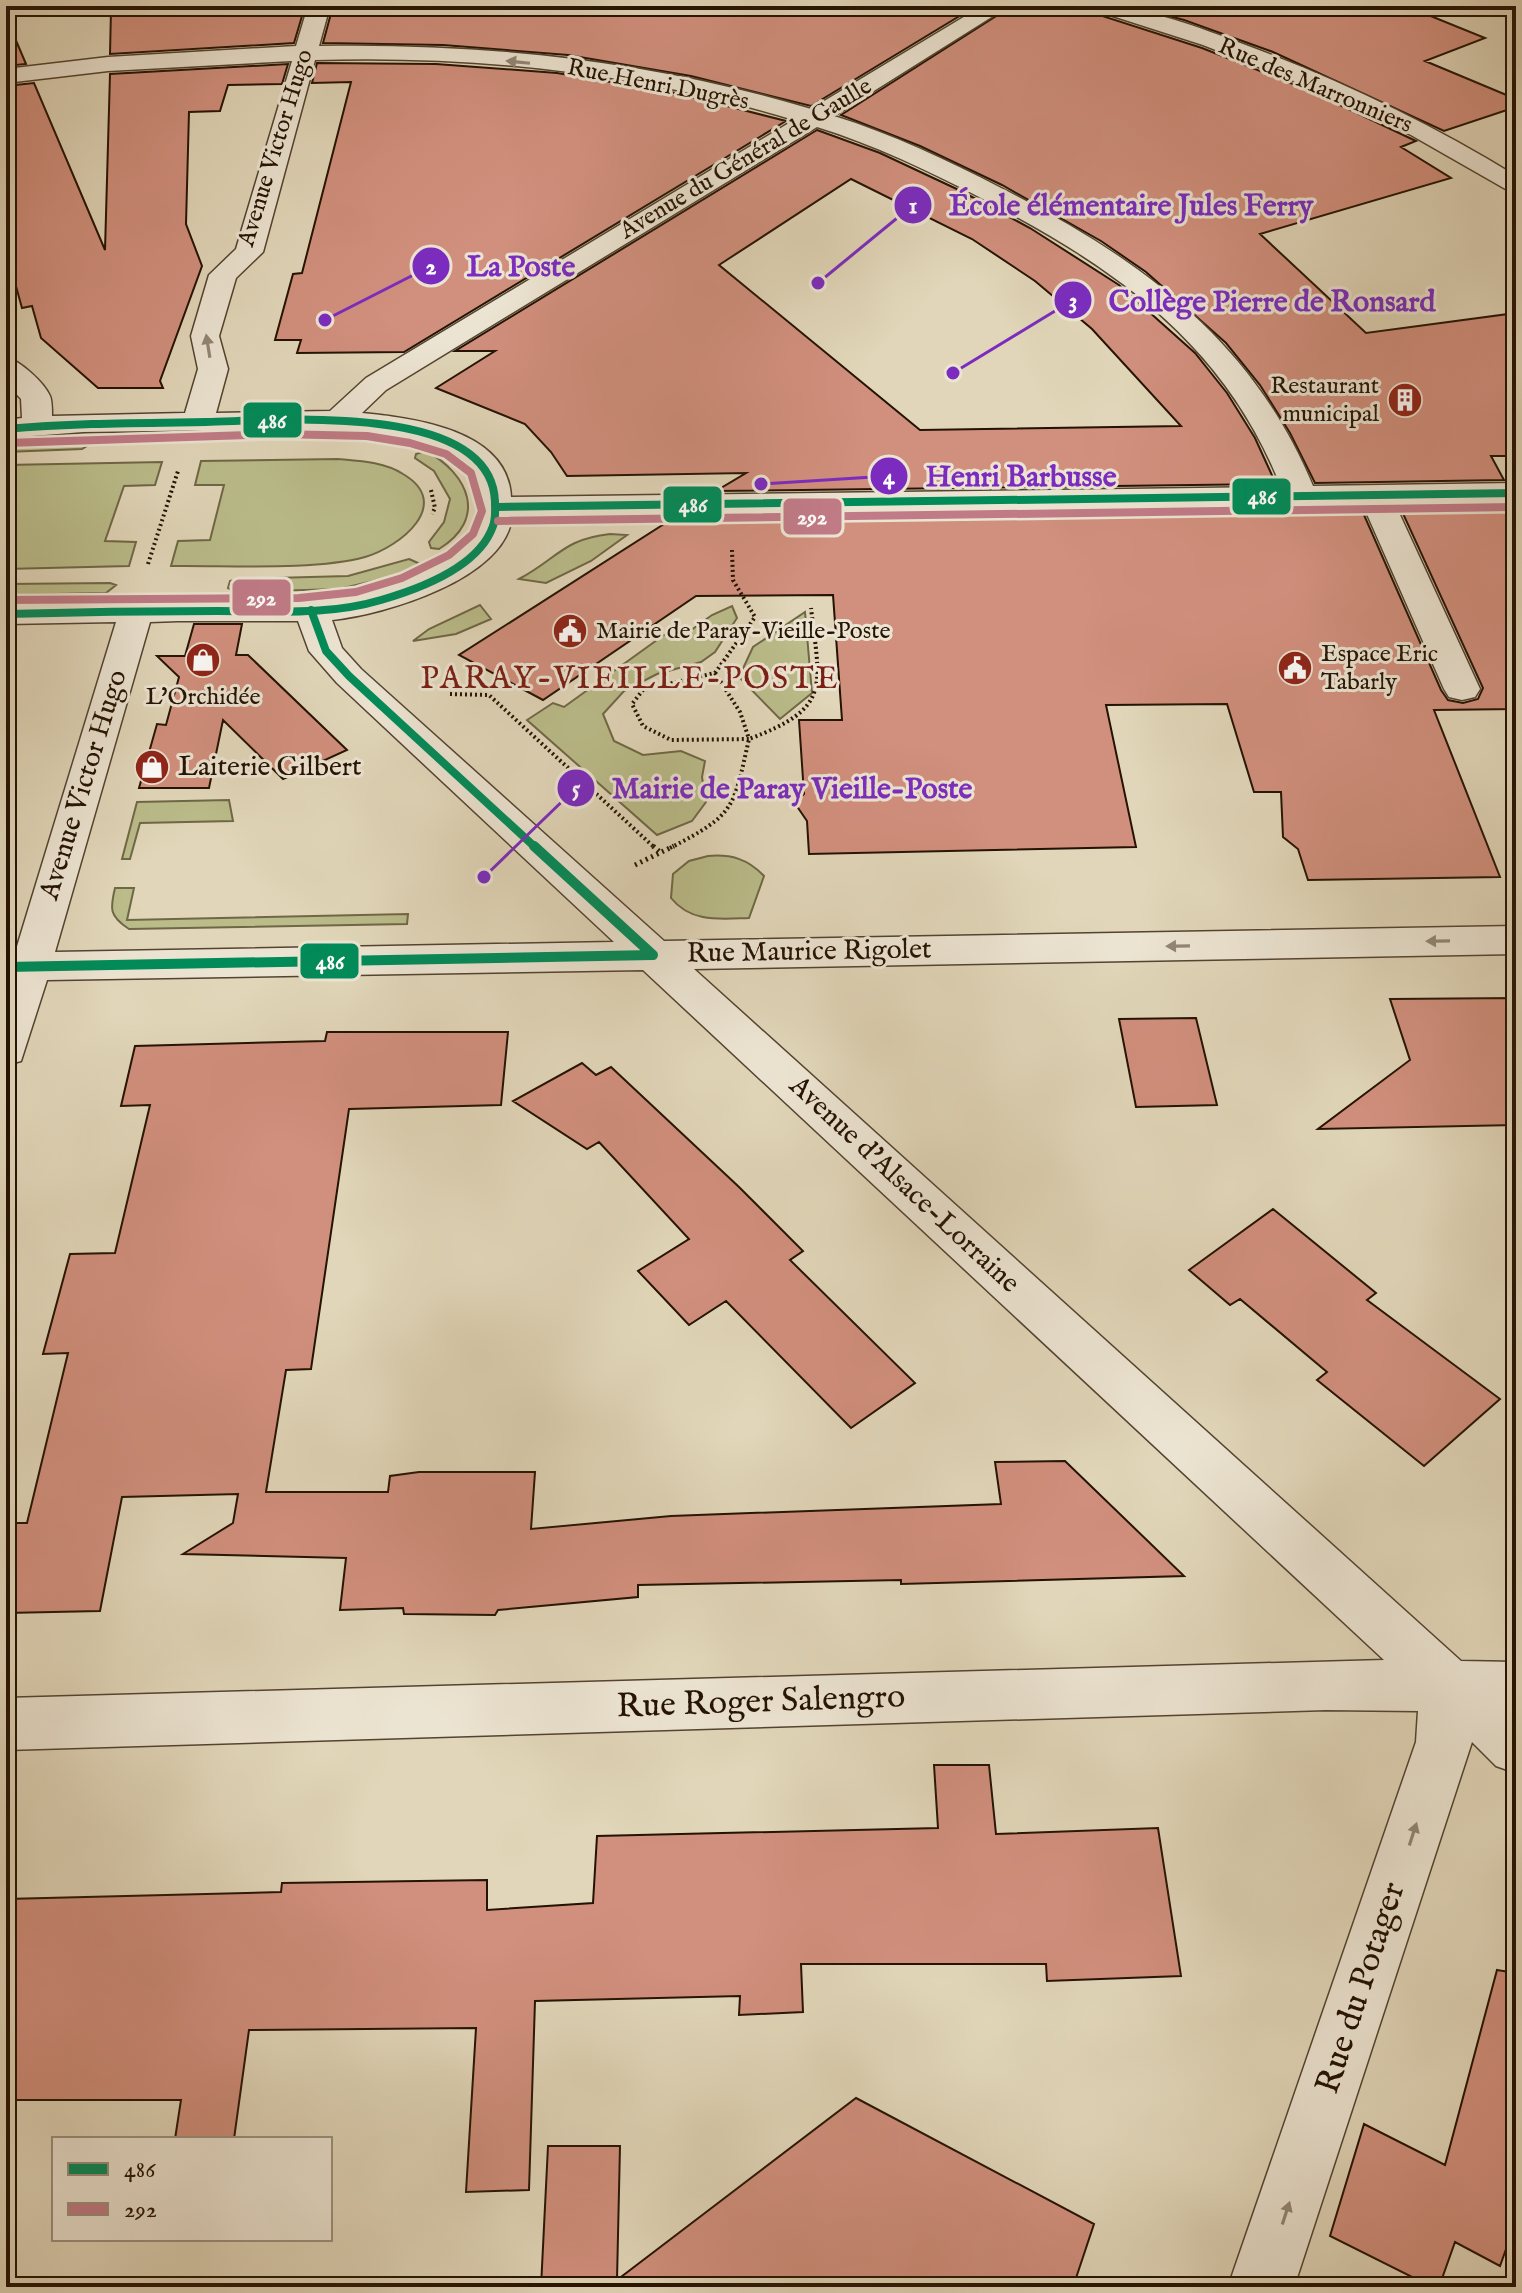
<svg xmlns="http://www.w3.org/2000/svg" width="1522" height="2293" viewBox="0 0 1522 2293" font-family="'IM FELL English',serif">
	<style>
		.green { fill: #babc8a; stroke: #6f6746; stroke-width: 2 }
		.building { fill: #d18f7d; stroke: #241203; stroke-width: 2; fill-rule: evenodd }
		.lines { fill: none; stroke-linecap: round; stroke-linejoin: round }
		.minor-casing { stroke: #534330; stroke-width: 3 }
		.path-far1 { stroke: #241203; stroke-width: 4; stroke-dasharray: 2 3; stroke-linecap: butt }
		.path { stroke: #241203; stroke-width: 5; stroke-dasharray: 2 4; stroke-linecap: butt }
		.minor { fill: #ece4d2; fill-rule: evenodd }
		.bus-1-far1-casing { stroke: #ece4d2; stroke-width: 13 }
		.bus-1-casing { stroke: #ece4d2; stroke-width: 16 }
		.bus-2-casing { stroke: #ece4d2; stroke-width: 13 }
		.bus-1-far1 { stroke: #008b59; stroke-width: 8 }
		.bus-1 { stroke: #008b59; stroke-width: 10 }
		.bus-2 { stroke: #c17b87; stroke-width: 8 }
		.oneway { fill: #928675 }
		.labels { text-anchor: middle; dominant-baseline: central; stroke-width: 6; stroke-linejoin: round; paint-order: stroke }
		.far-street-label { font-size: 24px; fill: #241203; stroke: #ece4d2 }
		.far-poi-label { font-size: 24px; fill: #241203; stroke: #ece4d2; text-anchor: start }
		.poi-label { font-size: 28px; fill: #241203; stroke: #ece4d2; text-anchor: start }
		.street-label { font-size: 28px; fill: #241203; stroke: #ece4d2 }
		.quarter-label { font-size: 32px; letter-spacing: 2px; fill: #7a1f14; stroke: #ece4d2 }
		.near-street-label { font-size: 34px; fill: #241203; stroke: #ece4d2 }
		.leader { fill: none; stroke: #7b2cbf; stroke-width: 3 }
		.callout-dot { fill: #7b2cbf; stroke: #ece4d2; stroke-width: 3 }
		.mark-label { font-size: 24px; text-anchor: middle; font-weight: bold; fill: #fff }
		.callout-label { font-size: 30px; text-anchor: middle; font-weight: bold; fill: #7b2cbf; stroke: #ece4d2; stroke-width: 6; stroke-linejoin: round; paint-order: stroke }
		.line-badge { stroke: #ece4d2; stroke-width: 3 }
		.badge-label { font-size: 22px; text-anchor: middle; font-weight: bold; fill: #fff }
	</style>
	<rect width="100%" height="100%" fill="#e1d6b9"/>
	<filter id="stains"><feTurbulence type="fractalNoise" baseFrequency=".0025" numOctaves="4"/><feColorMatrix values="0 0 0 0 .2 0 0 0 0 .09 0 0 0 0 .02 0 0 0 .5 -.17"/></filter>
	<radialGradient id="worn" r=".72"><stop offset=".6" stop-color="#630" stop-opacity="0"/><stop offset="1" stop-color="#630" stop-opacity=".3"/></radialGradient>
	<path class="green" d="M6 442 87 441 90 444 82 449 6 452Z
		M426 451C469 474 488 519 439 549L431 548 429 542 444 522 450 499 434 471 415 458 416 454Z
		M338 459C360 461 384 462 403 474 454 504 400 547 365 557 314 571 226 565 171 566L178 541 210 540 224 485H195L201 461Z
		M162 462 155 485 124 486 105 541 136 542 129 566 6 569V465Z
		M610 534 627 535 591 561 546 583 519 579C557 559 563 539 610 534Z
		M409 559 418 563 414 568 395 576 339 589 235 592 228 588 230 581 237 579 348 576Z
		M110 583 116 585 106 593 6 595V584Z
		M480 605 491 619 456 634 413 641 429 629Z
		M732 606 737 618 715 652 701 662 657 674 624 691 603 714 614 741 643 755 681 751 705 761 702 777 706 802 692 821 657 835 527 720 553 703 564 707 664 635 687 633 712 615Z
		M805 612 812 693 780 719 739 677 753 647Z
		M229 800 233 821 140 823 130 859H122L137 802Z
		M708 856C731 854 748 859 764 876L749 918C720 919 691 923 671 898L673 874 689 861Z
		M115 888H134L127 920 408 914 407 924 129 929C109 916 110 909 115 888Z"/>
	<path class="building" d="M162 6H305L294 43 110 54 111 10Z
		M333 6H976L811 106 691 76 568 55 443 45 323 43Z
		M1012 6H1091L1096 14 1202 48 1308 90 1416 141 1401 147 1451 178 1260 234 1366 333 1516 313V456H1491L1504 480 1315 483 1290 433 1260 385 1226 343 1146 272 1101 241 1002 185 920 146 841 115Z
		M1130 6H1406L1485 38 1425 61 1516 99V107L1444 131 1273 52 1184 20Z
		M6 17 26 64 6 66Z
		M317 63 436 64 557 73 676 93 786 121 404 352 297 353 301 340H275L293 274 302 273 351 82 312 83Z
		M288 64 282 84 228 85 220 111 189 112 186 224 202 266 160 381 163 388H98L41 338 32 306 22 308 6 250V86L34 83 105 250 110 74Z
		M817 130 880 153 961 191 1030 228 1119 285 1195 353 1227 393 1255 438 1276 484 716 491 746 473 567 476 551 452 525 424 436 388 495 351H455ZM851 179 972 239 1035 281 1092 329 1181 426 920 430 719 265Z
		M1516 506V709L1434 710 1500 877 1308 880 1298 849 1283 837 1281 792H1254L1227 704 1106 705 1136 847 809 854 807 821 794 802 804 794 799 720H842L833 595 696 596 543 700 459 655 675 517 1361 508 1441 690 1448 700 1463 703 1478 699 1483 688 1400 507Z
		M194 624H242L236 655H248L347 750 283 779 223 720 209 788H139L157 724 166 725 179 677 157 656H185Z
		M1516 998V1125L1318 1129 1410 1060 1390 999Z
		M1196 1018 1217 1105 1136 1107 1119 1019Z
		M327 1032H508L501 1105 349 1109 311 1369 286 1370 266 1492H388L390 1476 419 1472H535L531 1529 671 1516 1001 1504 995 1462 1065 1461 1184 1576 901 1584V1580L638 1585V1597L498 1610 495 1615 404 1614 403 1608 340 1610 346 1558 183 1554 233 1523 238 1494 122 1497 100 1611 6 1613V1523H27L68 1353 43 1354 70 1254 115 1253 150 1105 121 1106 135 1046 325 1041Z
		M582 1063 596 1075 611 1067 739 1187 803 1251 790 1260 915 1383 851 1428 726 1301 689 1325 638 1271 689 1239 599 1142 587 1149 513 1101Z
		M1273 1209 1376 1293 1367 1300 1500 1399 1424 1466 1317 1380 1327 1372 1240 1299 1230 1305 1189 1270Z
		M934 1765H989L996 1834 1158 1828 1181 1976 1047 1981 1046 1964H801L803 2012 739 2015 740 1996 535 2001 529 2190 466 2192 476 2028 249 2030 234 2139H175L181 2100H6V1899L281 1892 282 1883 487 1880V1910L593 1903 597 1836 938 1828Z
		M1497 1970 1516 1973V2221L1500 2266 1455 2242 1439 2287H1432L1330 2236 1364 2124 1445 2165Z
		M856 2098 1094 2224 1073 2287H541L548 2146H620L617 2280Z"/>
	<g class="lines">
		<g class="minor-casing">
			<path id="minor" d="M308 6H330L319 46C484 43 653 61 811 109L982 6H1009L834 116C892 134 947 160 1001 188 1139 258 1252 339 1313 486L1516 483V503L1395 504 1480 689 1475 697 1462 700 1449 697 1444 689 1363 505 512 516C507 579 383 615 332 620L342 648 361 669 664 941 1516 926V954L694 969 1461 1661 1516 1662V1773L1496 1766 1472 1742 1294 2287H1228L1416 1742 1418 1711 1326 1710 6 1750V1698L1384 1660 643 970 47 980 21 1061 6 1065V953H15L116 622 6 624V604L307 601 362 595 436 564 467 541 480 521 479 482 462 460 427 442 391 434 290 429 83 432 6 438V420L22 418 21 399 6 383V357C20 361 44 382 50 396 52 401 52 410 52 416L185 413 198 369 191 336 209 275 236 249 292 61 108 71 6 83V69L108 57 296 46ZM315 60C475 55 641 73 794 120L366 378 330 411 216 413 228 369 219 336 236 278 263 252ZM817 127C875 145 929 171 983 199 1115 267 1225 344 1281 487L511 497C508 430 414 418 362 413L386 390ZM178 621H298L309 651 337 683 614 942 55 952 150 622Z
				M1094 6C1143 6 1189 24 1235 41 1333 77 1427 121 1516 176V195L1411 135 1309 87 1203 45 1097 11Z"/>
		</g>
		<path class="path-far1" d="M431 490 435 508 432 514
			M148 564 178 471
			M715 673 740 712 749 739 671 740 643 726 632 704 643 690Z
			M715 673 755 617 733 580 732 550
			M450 694 489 695 655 848
			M670 848C736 814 733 809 749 739 832 708 820 687 811 608"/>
		<path class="path" d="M653 846 660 852
			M635 865 674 846"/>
		<use href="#minor" class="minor"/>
		<g class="bus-1-far1-casing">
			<path id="bus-1-far1" d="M6 429C73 423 139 423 206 422 274 421 492 400 495 502 495 510 496 518 493 526 479 567 419 589 381 600 328 616 272 611 218 611 147 611 77 612 6 614
				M498 507 1516 493
				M311 610 326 651 349 676 536 848"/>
		</g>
		<g class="bus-1-casing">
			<path id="bus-1" d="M534 846 653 955
				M6 967 653 955"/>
		</g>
		<g class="bus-2-casing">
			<path id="bus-2" d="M498 521 1516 507
				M6 600 299 598 356 592 402 578 449 555 473 534 482 511 471 473 446 454 410 443 367 436 278 434 7 443"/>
		</g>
		<use href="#bus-1-far1" class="bus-1-far1"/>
		<use href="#bus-1" class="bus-1"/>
		<use href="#bus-2" class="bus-2"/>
	</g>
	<defs><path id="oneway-solid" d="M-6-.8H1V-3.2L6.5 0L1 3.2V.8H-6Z" transform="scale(2)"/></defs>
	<g class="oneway">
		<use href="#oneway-solid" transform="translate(518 62) rotate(-174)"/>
		<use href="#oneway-solid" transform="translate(208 346) rotate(-99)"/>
		<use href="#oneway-solid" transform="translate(1438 941) rotate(179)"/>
		<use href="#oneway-solid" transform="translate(1178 946) rotate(179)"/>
		<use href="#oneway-solid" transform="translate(1413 1834) rotate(-72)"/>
		<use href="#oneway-solid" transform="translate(1286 2213) rotate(-72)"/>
	</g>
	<defs>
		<g id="building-disc" transform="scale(1.8)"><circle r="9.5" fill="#8f2418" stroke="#ece4d2"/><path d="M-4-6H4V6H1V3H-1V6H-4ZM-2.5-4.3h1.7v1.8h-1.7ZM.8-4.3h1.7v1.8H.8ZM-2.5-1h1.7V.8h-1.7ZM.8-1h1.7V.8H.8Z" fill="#fff"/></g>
		<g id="civic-disc" transform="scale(1.8)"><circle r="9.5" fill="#8f2418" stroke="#ece4d2"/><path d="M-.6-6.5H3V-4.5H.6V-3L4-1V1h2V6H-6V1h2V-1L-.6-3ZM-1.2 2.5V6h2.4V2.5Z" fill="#fff"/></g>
		<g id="shop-disc" transform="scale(1.8)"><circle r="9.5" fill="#8f2418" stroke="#ece4d2"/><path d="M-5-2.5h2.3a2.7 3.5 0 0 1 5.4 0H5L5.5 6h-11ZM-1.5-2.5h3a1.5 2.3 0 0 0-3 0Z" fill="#fff"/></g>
	</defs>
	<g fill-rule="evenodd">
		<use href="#building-disc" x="1405" y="400"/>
		<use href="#civic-disc" x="570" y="631"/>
		<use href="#shop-disc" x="203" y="660"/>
		<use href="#civic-disc" x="1295" y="668"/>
		<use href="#shop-disc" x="152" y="767"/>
	</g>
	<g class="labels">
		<g class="far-street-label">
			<text transform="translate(658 85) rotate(11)">Rue Henri Dugrès</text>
			<text transform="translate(1315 86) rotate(23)">Rue des Marronniers</text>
			<text transform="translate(276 148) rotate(-73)">Avenue Victor Hugo</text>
			<text transform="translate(746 159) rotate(-31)">Avenue du Général de Gaulle</text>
		</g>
		<g class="far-poi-label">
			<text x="1379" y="386" text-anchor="end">Restaurant<tspan x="1379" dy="28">municipal</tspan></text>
			<text x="596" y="631">Mairie de Paray-Vieille-Poste</text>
			<text x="1321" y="654">Espace Eric<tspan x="1321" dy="28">Tabarly</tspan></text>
			<text x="203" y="697" text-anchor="middle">L'Orchidée</text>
		</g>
		<g class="poi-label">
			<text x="178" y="767">Laiterie Gilbert</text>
		</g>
		<g class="street-label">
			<text transform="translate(84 785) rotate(-73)">Avenue Victor Hugo</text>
			<text transform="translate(809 952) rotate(-1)">Rue Maurice Rigolet</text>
			<text transform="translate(904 1185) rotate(43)">Avenue d'Alsace-Lorraine</text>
		</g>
		<g class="quarter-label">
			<text x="630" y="679">PARAY-VIEILLE-POSTE</text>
		</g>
		<g class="near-street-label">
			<text transform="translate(761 1702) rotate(-2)">Rue Roger Salengro</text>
			<text transform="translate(1361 1988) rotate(-72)">Rue du Potager</text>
		</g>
	</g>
	<path class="leader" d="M818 283L913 205M325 320L431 266M953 373L1073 300M761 484L889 476M484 877L576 788"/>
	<g class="callout-dot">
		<circle cx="818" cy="283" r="8"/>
		<circle cx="325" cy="320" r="8"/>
		<circle cx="953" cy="373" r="8"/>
		<circle cx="761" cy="484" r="8"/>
		<circle cx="484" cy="877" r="8"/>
		<circle cx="913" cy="205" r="20"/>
		<circle cx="431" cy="266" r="20"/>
		<circle cx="1073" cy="300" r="20"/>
		<circle cx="889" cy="476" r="20"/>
		<circle cx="576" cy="788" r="20"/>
	</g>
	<g class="mark-label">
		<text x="913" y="213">1</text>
		<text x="431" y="274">2</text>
		<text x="1073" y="308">3</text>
		<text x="889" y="484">4</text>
		<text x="576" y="796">5</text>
	</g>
	<g class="callout-label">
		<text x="1131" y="215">École élémentaire Jules Ferry</text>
		<text x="521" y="276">La Poste</text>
		<text x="1272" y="311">Collège Pierre de Ronsard</text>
		<text x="1021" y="486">Henri Barbusse</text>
		<text x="792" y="798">Mairie de Paray Vieille-Poste</text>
	</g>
	<g class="line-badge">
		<rect x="242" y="401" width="61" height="38" rx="8" fill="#008b59"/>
		<rect x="1231" y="477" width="61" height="39" rx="8" fill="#008b59"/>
		<rect x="662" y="485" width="61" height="39" rx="8" fill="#008b59"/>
		<rect x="782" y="497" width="61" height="39" rx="8" fill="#c17b87"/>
		<rect x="231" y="578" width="61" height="39" rx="8" fill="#c17b87"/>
		<rect x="299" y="942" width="61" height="38" rx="8" fill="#008b59"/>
	</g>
	<g class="badge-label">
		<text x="272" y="428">486</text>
		<text x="1262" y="504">486</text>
		<text x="693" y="512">486</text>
		<text x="812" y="524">292</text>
		<text x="261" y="605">292</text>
		<text x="330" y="969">486</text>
	</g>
	<rect width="1522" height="2293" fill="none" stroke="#e1d6b9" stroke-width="32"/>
	<rect x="8" y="8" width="1506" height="2277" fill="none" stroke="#241203" stroke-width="4"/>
	<rect x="16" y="16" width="1490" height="2261" fill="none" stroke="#241203" stroke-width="2"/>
	<rect x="52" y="2137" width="280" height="104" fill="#ece4d2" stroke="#9c907f" stroke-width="2"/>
	<rect x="68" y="2163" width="40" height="12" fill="#008b59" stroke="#9c907f" stroke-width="2"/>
	<text x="124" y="2177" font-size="24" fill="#241203">486</text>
	<rect x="68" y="2203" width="40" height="12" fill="#c17b87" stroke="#9c907f" stroke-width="2"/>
	<text x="124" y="2217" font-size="24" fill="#241203">292</text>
	<rect width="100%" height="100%" filter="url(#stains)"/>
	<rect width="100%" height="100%" fill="url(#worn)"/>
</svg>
